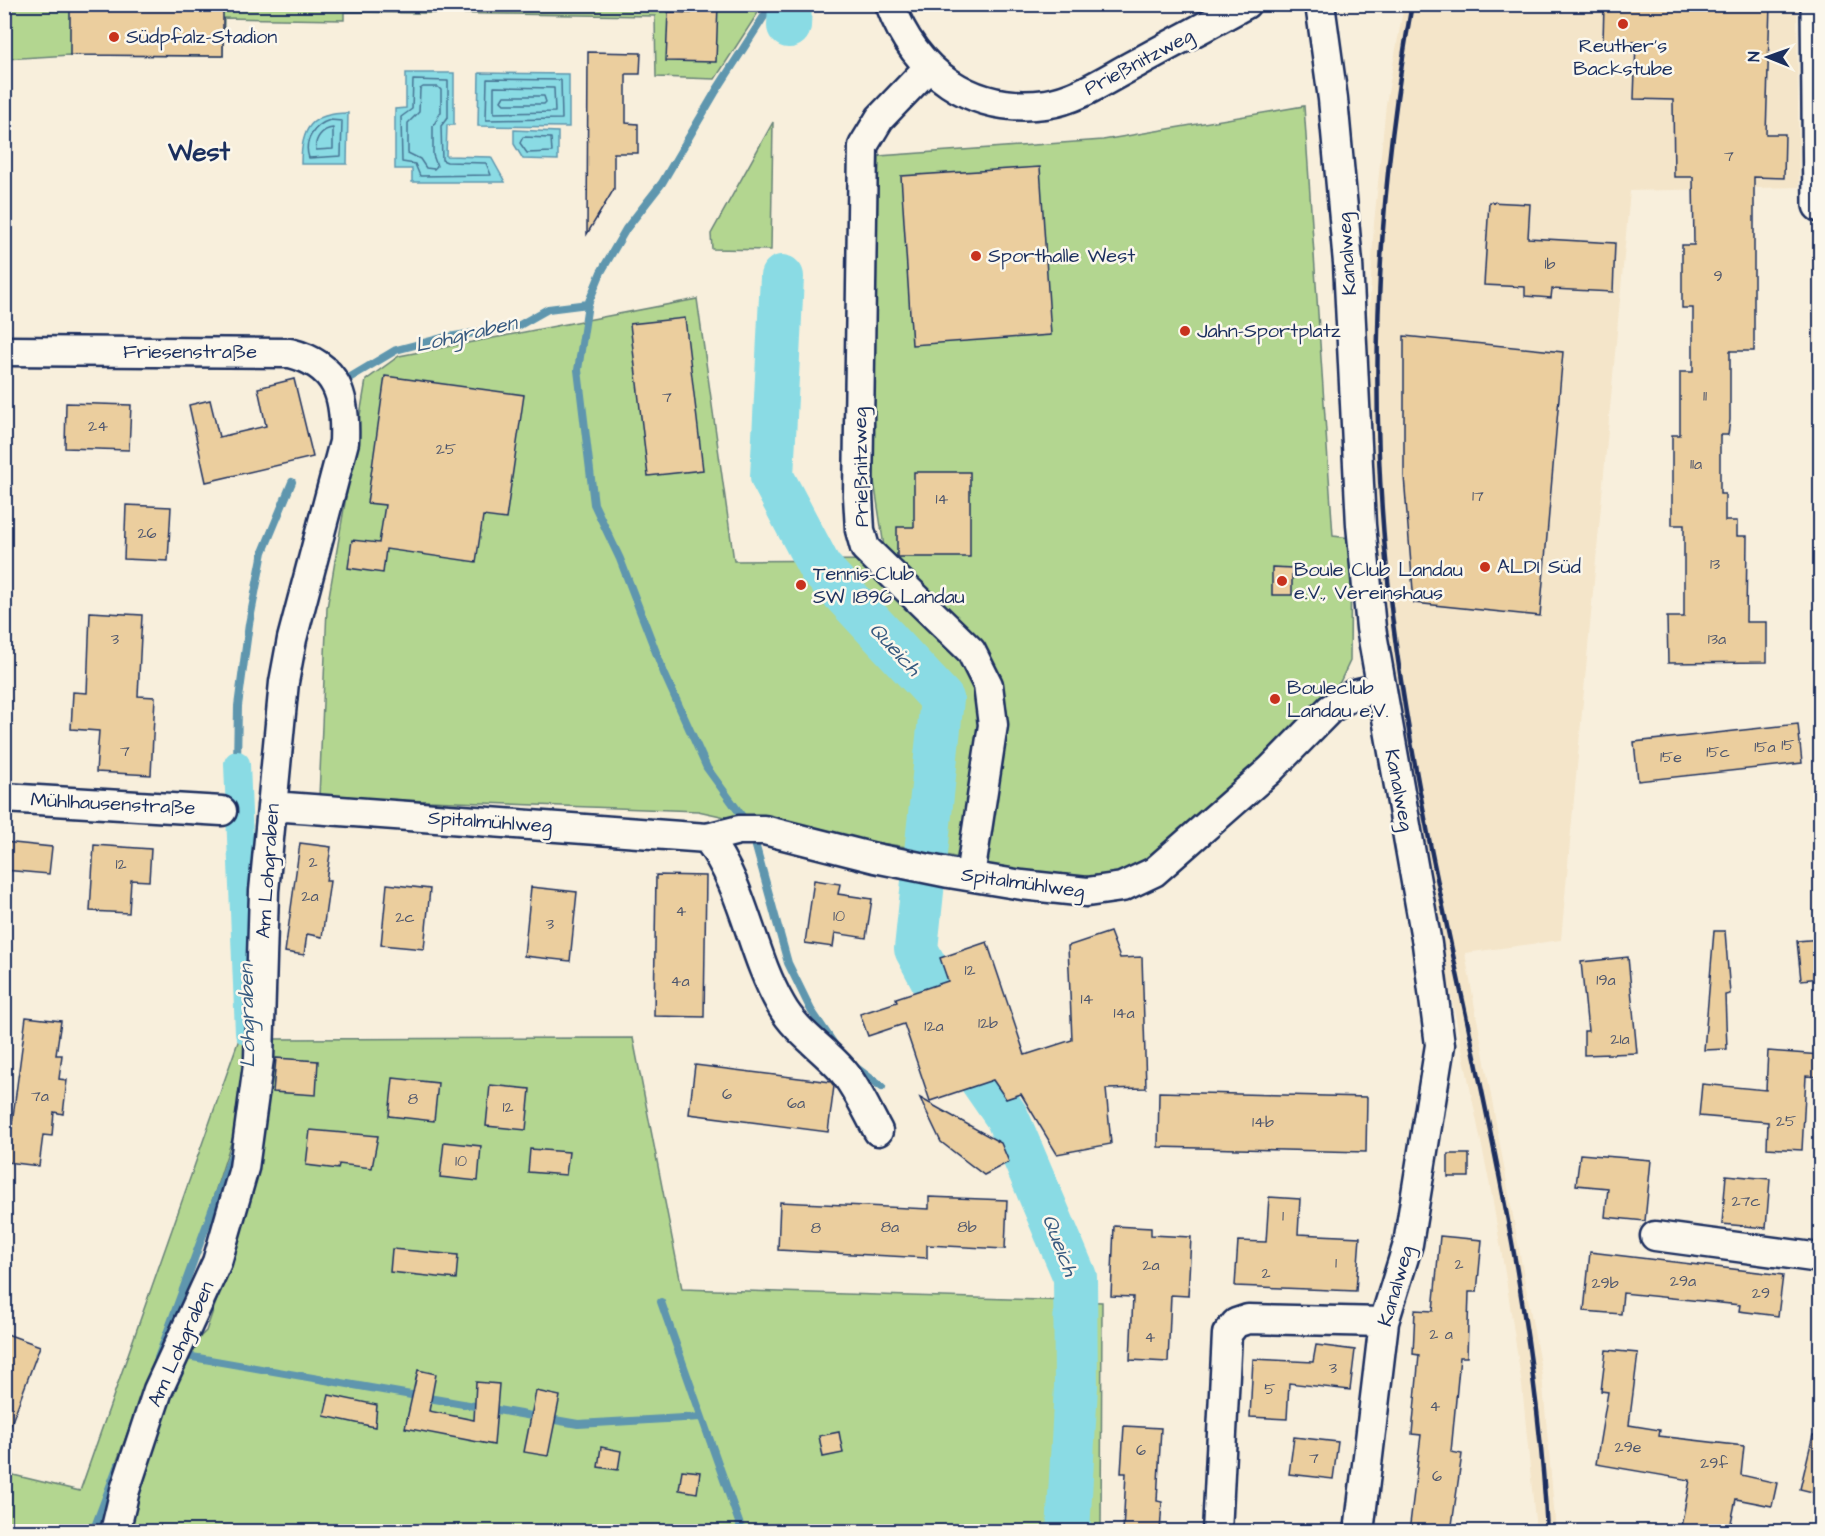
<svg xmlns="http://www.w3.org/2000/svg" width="1825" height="1536" viewBox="0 0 1825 1536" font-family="'Architects Daughter',sans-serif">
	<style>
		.built { fill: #f4e5c9 }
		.green { fill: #b3d690; stroke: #678277; stroke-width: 1.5 }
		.water { fill: #8adbe4; stroke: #5e96ae; stroke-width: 1.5 }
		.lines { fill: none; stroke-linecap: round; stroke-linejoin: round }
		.shore { stroke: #477494; stroke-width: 1.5 }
		.stream { stroke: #5e96ae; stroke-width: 8 }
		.canal { stroke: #8adbe4; stroke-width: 26 }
		.river { stroke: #8adbe4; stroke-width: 44 }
		.building { fill: #ebce9e; stroke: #1b2f5e; stroke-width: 1.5 }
		.minor-casing { stroke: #1b2f5e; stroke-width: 33 }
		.tertiary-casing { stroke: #1b2f5e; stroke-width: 38 }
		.minor { stroke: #fbf7ec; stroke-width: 28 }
		.tertiary { stroke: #fbf7ec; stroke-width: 33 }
		.rail { stroke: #1b2f5e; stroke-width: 4.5 }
		.poi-dot { fill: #c8321e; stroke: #fbf7ec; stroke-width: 2 }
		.labels { text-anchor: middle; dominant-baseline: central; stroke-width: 5; stroke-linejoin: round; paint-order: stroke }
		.number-label { font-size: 16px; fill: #4f576e }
		.poi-label { font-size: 20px; fill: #1b2f5e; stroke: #fbf7ec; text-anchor: start }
		.street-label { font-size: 20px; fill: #1b2f5e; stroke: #fbf7ec }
		.water-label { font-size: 21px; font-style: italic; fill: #375a80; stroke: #fbf7ec }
		.district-label { font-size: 26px; font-weight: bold; fill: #1b2f5e; stroke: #fbf7ec }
	</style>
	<rect width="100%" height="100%" fill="#f8efdc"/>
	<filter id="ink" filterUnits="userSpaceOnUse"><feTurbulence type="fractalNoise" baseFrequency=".0167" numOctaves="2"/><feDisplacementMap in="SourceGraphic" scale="12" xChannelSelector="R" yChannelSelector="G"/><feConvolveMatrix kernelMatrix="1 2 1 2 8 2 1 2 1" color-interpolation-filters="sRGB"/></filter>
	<g filter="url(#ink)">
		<path class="built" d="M1404 5H1797L1799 187 1630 191 1561 940 1465 953 1542 1375 1556 1531H1536L1522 1385 1506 1279 1491 1191 1428 882 1390 673 1379 559 1368 336 1374 223 1386 104Z"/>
		<path class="green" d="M5 5H763L715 79 656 77 655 16 344 12V20L224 18 223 56 70 55 5 59Z
			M1304 106 1333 536 1351 538 1350 661 1340 682 1196 829 1136 878 1091 881 1001 867 913 848 762 825 698 811 319 797 327 608 366 380 399 356 697 299 734 561 886 560 870 454 879 156 1103 140Z
			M773 122 771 250 712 249 711 234Z
			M633 1038 682 1289 1102 1302 1101 1531 122 1532 176 1360 206 1331 231 1258 270 1039Z
			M239 1039 250 1040 237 1124 203 1229 91 1531 5 1532V1473L80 1491Z"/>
		<path class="water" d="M406 73H454V125H447L446 156 491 157 505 182H412V169H395V109L406 108Z
			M479 73 569 74V127L478 126Z
			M348 113 347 164H301C301 128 311 113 348 113Z
			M514 130 558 132V160L523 159 514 144Z"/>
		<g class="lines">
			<path class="shore" d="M487 79 561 80 562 119 486 120Z
				M413 80 448 81V117L441 126 442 160 447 162 486 163 491 175 420 176 415 164 402 162 401 117 412 109Z
				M423 87H438L441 90V112L433 126V155L437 166 434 169 426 168 420 159 408 153V123L419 112 420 89Z
				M494 87 554 88 555 112 494 113Z
				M504 96H544L546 102 544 104H504L501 101Z
				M330 120 342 121 341 156 309 158C303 141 314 125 330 120Z
				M333 128V149L316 150C314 139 322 129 333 128Z
				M523 137 551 138 552 152 527 153 520 143Z"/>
			<path class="stream" d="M349 378 396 350 442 338 518 326 548 309 588 304
				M237 764 238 706 249 624 263 552 292 482
				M747 823 707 768 664 673 620 559 594 504 578 370 588 304 601 272 626 229 662 183 716 91 772 4
				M753 836 788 963 811 1010 836 1047
				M854 1066 882 1087
				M661 1302 741 1528 736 1532
				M181 1355 578 1424 701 1417
				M158 1358 235 1147
				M93 1532 118 1465"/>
			<path class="canal" d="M237 764 248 1033"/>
			<path class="river" d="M789 26 790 4
				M782 277 772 477 820 568 942 699 916 949 943 1000
				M962 1052 1007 1117 1075 1277 1076 1386 1068 1532"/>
		</g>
		<path class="building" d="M70 4H223V56L70 55Z
			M691 4H718L716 62 666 61 668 12 691 13Z
			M1604 4H1770L1766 134H1785L1784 178 1754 177V351H1730V420L1728 435H1720V494H1725V521H1737V536H1747L1746 622H1767V662L1668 663 1667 617H1684V525H1672V435H1680V372H1693V308H1682V245H1694L1693 177H1674L1673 100 1634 99 1636 42H1603Z
			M588 52 641 53 640 74H626V123L638 124V153H614V189L587 234Z
			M1040 167 1051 335 912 345 901 176Z
			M1489 202 1530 204 1528 238 1615 243 1613 292 1552 289 1551 298 1525 296V287L1484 285Z
			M685 318 703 470 648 476 630 324Z
			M1404 336 1563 352 1540 616 1414 603 1404 476Z
			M385 376 524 395 506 519 483 516 476 562 386 549 383 573 348 568 352 540 379 543 385 505 367 503Z
			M294 379 313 457 206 482 189 405 210 400 219 437 266 426 258 388Z
			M66 403 131 405 129 450 65 448Z
			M914 472H970V557H897V527H914Z
			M126 505 171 507 168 561 124 559Z
			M1272 567 1292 568V595H1272Z
			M90 612 142 615 138 696 155 697 151 775 96 772 99 731 71 729 73 692 87 693Z
			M1798 724 1802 763 1638 781 1634 742Z
			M4 842 52 847 49 874 4 870Z
			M300 843 331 847 326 881H330L322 937 307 934 304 955 285 952Z
			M94 845 151 849 149 881 131 880 129 913 90 911Z
			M656 875 706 876 704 1017 654 1016Z
			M814 880 840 884 838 894 872 899 866 938 835 933 833 947 805 943Z
			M387 884 430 889 424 949 381 945Z
			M531 887 577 892 570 961 524 956Z
			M1714 931H1725L1730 994 1725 995 1727 1049 1704 1050Z
			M1110 932 1120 958 1142 957 1146 1088 1106 1089 1111 1144 1057 1154 1021 1094 1006 1099 993 1080 930 1101 904 1024 868 1036 860 1014 897 1002 896 998 948 981 940 958 987 942 1025 1055 1072 1040 1068 946Z
			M1821 939V978L1801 980 1797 941Z
			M1628 957 1637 1053 1584 1055V1031H1588L1581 962Z
			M26 1017 61 1021 56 1055H62L59 1079 67 1080 63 1114 54 1112 52 1136 43 1135 39 1166 7 1162Z
			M1768 1051 1821 1055V1077L1806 1076 1802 1150 1767 1148 1768 1122 1699 1116 1702 1084 1766 1090Z
			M276 1058 318 1061 316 1095 273 1092Z
			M695 1065 831 1082 834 1086 828 1132 689 1114Z
			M393 1078 438 1083 434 1121 389 1116Z
			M490 1085 530 1089 526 1130 486 1126Z
			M1159 1092 1367 1097 1366 1152 1158 1147Z
			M920 1098 1001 1143 1009 1162 984 1175 941 1142Z
			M310 1130 378 1136 372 1168 339 1164 338 1169 306 1165Z
			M444 1142 481 1146 478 1181 440 1177Z
			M530 1149 569 1152 566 1175 528 1172Z
			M1448 1154H1469V1177H1448Z
			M1580 1154 1651 1160 1645 1221 1605 1217 1608 1188 1576 1185Z
			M1726 1175 1770 1179 1766 1228 1722 1224Z
			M929 1197 1007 1200 1005 1249 927 1245V1258L778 1250 780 1202 929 1209Z
			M1269 1197 1300 1199 1298 1234 1360 1237 1356 1291 1235 1286 1238 1241 1266 1242Z
			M1114 1226 1151 1228V1235L1191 1237 1188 1296 1171 1295 1168 1362 1130 1360 1133 1297 1111 1296Z
			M1440 1236 1482 1240 1477 1292H1469L1467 1357H1460L1451 1452 1462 1454 1451 1532H1409L1421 1435 1412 1434 1419 1355 1413 1354 1415 1310 1433 1311Z
			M392 1249 458 1255 456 1279 390 1272Z
			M1590 1252 1783 1275 1778 1316 1739 1311 1740 1305 1623 1293 1621 1314 1584 1311Z
			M4 1333 40 1346 7 1435H4Z
			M1316 1345 1355 1350 1350 1390 1289 1383 1287 1419 1250 1417 1253 1359 1313 1362Z
			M1606 1350 1638 1353 1629 1425 1660 1430 1659 1436 1744 1446 1741 1475 1777 1483 1772 1506 1736 1499 1729 1532H1680L1690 1480 1596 1464 1608 1392 1601 1391Z
			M418 1370 436 1374 429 1411 474 1420 476 1382 499 1384 494 1445 405 1428Z
			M536 1391 560 1396 548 1456 524 1452Z
			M329 1395 377 1405 375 1427 324 1416Z
			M1124 1426 1161 1428 1157 1501 1162 1502 1160 1532H1123L1126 1473H1121Z
			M839 1432 843 1453 823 1457 819 1436Z
			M1813 1435 1821 1436V1494L1800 1489Z
			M1294 1437 1338 1442 1333 1479 1289 1474Z
			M601 1447 621 1451 618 1470 598 1467Z
			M682 1470 700 1472 697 1493 679 1490Z"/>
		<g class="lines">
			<g class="minor-casing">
				<path id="minor" d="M890 4C915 72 972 114 1046 104 1079 99 1108 78 1137 63 1173 43 1210 24 1246 4
					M1320 4 1333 99 1348 263 1361 525 1371 628 1427 944 1440 1045 1408 1244 1384 1322 1359 1532
					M928 68 880 118 863 146 858 496 860 530 865 548 971 651 988 685 993 725 970 876
					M4 351 290 353C338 365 346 396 344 442L292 639 284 682 264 891 259 1058 244 1168 217 1262 158 1390 125 1490 115 1532
					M4 798 222 811
					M272 806 707 838 739 830H764L875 858 949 873 1022 885 1087 892 1122 887 1154 872 1270 770 1330 709 1354 694 1379 688
					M707 838C745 888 750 951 781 1005 796 1032 823 1048 843 1071 857 1088 867 1111 878 1131
					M1655 1236 1820 1258
					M1217 1532 1227 1334 1236 1323 1248 1319 1384 1322"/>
			</g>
			<g class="tertiary-casing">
				<path id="tertiary" d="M1818 4 1820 205"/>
			</g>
			<use href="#minor" class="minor"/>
			<use href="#tertiary" class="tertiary"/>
			<path class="rail" d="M1412 4C1373 218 1366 438 1397 653 1438 947 1533 1234 1547 1532"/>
		</g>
	</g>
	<g class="poi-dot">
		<circle cx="1623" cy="24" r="6"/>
		<circle cx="114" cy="37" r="6"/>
		<circle cx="976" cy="256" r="6"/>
		<circle cx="1185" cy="331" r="6"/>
		<circle cx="1485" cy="567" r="6"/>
		<circle cx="1282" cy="581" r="6"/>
		<circle cx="801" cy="585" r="6"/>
		<circle cx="1275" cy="699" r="6"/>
	</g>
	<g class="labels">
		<g class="number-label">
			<text x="1729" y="156">7</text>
			<text x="1550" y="264">1b</text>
			<text x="1718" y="276">9</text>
			<text x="1705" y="396">11</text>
			<text x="667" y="397">7</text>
			<text x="98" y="426">24</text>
			<text x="446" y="449">25</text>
			<text x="1696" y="464">11a</text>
			<text x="1478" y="496">17</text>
			<text x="942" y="499">14</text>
			<text x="147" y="533">26</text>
			<text x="1715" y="564">13</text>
			<text x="115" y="639">3</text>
			<text x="1717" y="639">13a</text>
			<text x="1788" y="745">15</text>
			<text x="1765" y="747">15a</text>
			<text x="125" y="751">7</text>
			<text x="1718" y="752">15c</text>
			<text x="1671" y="757">15e</text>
			<text x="313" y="862">2</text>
			<text x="121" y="864">12</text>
			<text x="310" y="896">2a</text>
			<text x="681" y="911">4</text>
			<text x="839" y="916">10</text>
			<text x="405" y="917">2c</text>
			<text x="550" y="924">3</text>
			<text x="970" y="970">12</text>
			<text x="1606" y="980">19a</text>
			<text x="680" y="981">4a</text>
			<text x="1087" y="999">14</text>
			<text x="1124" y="1013">14a</text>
			<text x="988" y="1023">12b</text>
			<text x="934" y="1026">12a</text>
			<text x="1620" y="1039">21a</text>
			<text x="727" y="1094">6</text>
			<text x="40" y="1096">7a</text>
			<text x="413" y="1099">8</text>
			<text x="796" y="1103">6a</text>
			<text x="508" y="1107">12</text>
			<text x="1786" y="1121">25</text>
			<text x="1263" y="1122">14b</text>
			<text x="461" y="1161">10</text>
			<text x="1746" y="1201">27c</text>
			<text x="1283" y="1216">1</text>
			<text x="890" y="1227">8a</text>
			<text x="967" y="1227">8b</text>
			<text x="816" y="1228">8</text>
			<text x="1336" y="1263">1</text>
			<text x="1459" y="1264">2</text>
			<text x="1151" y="1265">2a</text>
			<text x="1266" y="1273">2</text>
			<text x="1683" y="1281">29a</text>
			<text x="1605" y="1283">29b</text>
			<text x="1761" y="1293">29</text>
			<text x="1441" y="1334">2 a</text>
			<text x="1150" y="1337">4</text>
			<text x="1333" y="1368">3</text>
			<text x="1270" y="1389">5</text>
			<text x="1435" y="1406">4</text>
			<text x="1628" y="1447">29e</text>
			<text x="1141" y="1450">6</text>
			<text x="1314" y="1458">7</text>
			<text x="1714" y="1463">29f</text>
			<text x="1437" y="1476">6</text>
		</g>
		<g class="poi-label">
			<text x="126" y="37">Südpfalz-Stadion</text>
			<text x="1623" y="46" text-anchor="middle">Reuther's<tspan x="1623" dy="23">Backstube</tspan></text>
			<text x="988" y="256">Sporthalle West</text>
			<text x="1197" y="331">Jahn-Sportplatz</text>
			<text x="1497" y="567">ALDI Süd</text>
			<text x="1294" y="570">Boule Club Landau<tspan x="1294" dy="23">e.V., Vereinshaus</tspan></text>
			<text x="813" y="574">Tennis-Club<tspan x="813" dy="23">SW 1896 Landau</tspan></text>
			<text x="1287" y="688">Bouleclub<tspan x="1287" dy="23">Landau e.V.</tspan></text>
		</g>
		<g class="street-label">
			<text transform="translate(1139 62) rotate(-28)">Prießnitzweg</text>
			<text transform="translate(1347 254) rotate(-94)">Kanalweg</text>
			<text x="190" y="352">Friesenstraße</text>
			<text transform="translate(861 467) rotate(-91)">Prießnitzweg</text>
			<text transform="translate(1399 790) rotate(79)">Kanalweg</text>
			<text transform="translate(113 804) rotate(3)">Mühlhausenstraße</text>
			<text transform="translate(490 822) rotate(4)">Spitalmühlweg</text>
			<text transform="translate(268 871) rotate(-86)">Am Lohgraben</text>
			<text transform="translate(1023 883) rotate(8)">Spitalmühlweg</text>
			<text transform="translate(1396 1286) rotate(-74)">Kanalweg</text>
			<text transform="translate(181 1344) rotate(-66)">Am Lohgraben</text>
		</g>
		<g class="water-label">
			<text transform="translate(466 334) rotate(-13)">Lohgraben</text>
			<text transform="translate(895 649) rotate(47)">Queich</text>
			<text transform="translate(247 1016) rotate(-91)">Lohgraben</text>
			<text transform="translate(1060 1245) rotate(69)">Queich</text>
		</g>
		<g class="district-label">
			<text x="199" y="152">West</text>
		</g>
	</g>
	<rect width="1825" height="1536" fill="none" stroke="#fbf7ec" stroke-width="24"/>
	<rect x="12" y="12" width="1801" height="1512" fill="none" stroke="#1b2f5e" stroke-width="2" filter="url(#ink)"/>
	<g transform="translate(1768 57) rotate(271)" stroke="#fbf7ec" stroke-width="4.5" paint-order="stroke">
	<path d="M0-4.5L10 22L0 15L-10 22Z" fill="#1b2f5e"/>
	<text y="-9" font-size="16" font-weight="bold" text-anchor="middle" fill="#1b2f5e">N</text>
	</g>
</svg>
